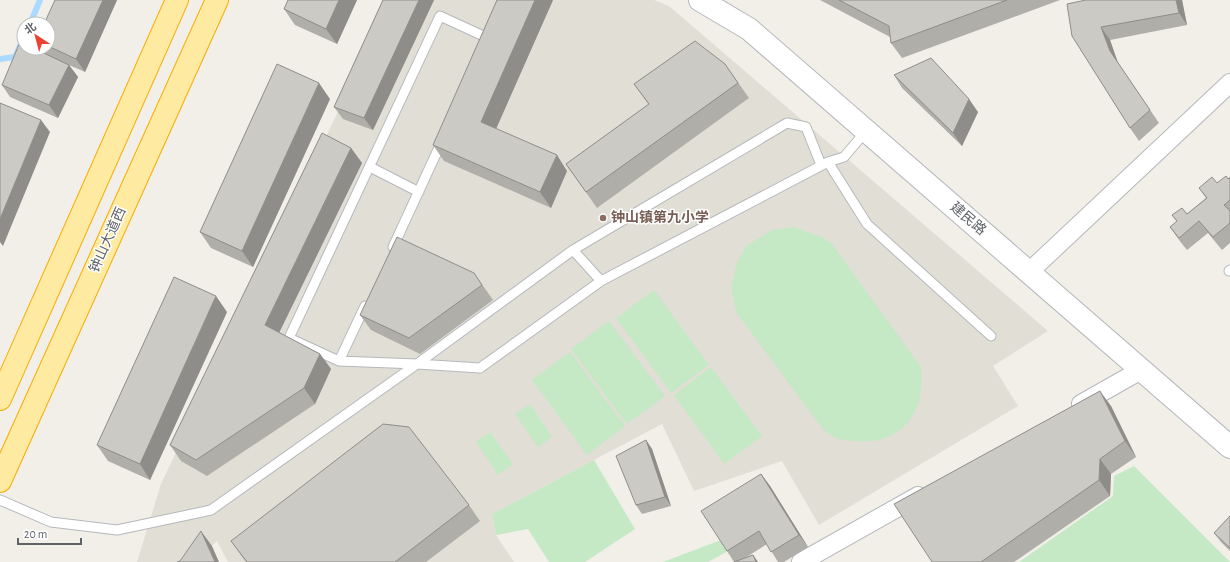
<svg xmlns="http://www.w3.org/2000/svg" width="1230" height="562" viewBox="0 0 1230 562" font-family="'Alegreya Sans','Noto Sans SC',sans-serif">
	<style>
		.education { fill: #e1ded6 }
		.green { fill: #c5e8c5 }
		.lines { fill: none; stroke-linecap: round; stroke-linejoin: round }
		.stream { stroke: #aadaff; stroke-width: 6 }
		.service-casing { stroke: #b5b8bc; stroke-width: 11 }
		.minor-casing { stroke: #b5b8bc; stroke-width: 20 }
		.tertiary-casing { stroke: #b5b8bc; stroke-width: 24 }
		.trunk-casing { stroke: #f9ab00; stroke-width: 24 }
		.service { stroke: #fff; stroke-width: 9 }
		.minor { stroke: #fff; stroke-width: 18 }
		.tertiary { stroke: #fff; stroke-width: 22 }
		.trunk { stroke: #feeaa1; stroke-width: 22 }
		.wall { fill: #afaea9 }
		.shaded-wall { fill: #8f8d8a }
		.building { fill: #cccac5; stroke: #8f8d8a }
		.education-dot { fill: #8d6e63; stroke: #fff; stroke-width: 1.5 }
		.labels { text-anchor: middle; dominant-baseline: central; stroke-width: 3; stroke-linejoin: round; paint-order: stroke }
		.education-label { font-size: 14px; font-weight: bold; fill: #785e54; stroke: #fff; text-anchor: start }
		.street-label { font-size: 14px; fill: #5f6368; stroke: #fff }
	</style>
	<rect width="100%" height="100%" fill="#f1efe8"/>
	<path class="education" d="M391 0H654L669 6 1048 331 993 366 1018 406 819 525 782 461 694 491 662 424 492 514 496 535 514 562H228L217 541 195 562H137L161 484Z"/>
	<path class="green" d="M794 227 824 238 832 244 921 367C922 378 922 393 918 404 907 433 884 444 854 441 848 440 841 440 836 438 831 436 827 432 823 429L736 312 731 287 737 263 746 246 772 230Z
		M654 290 709 365 671 393 616 318Z
		M609 321 665 396 627 424 571 349Z
		M570 352 625 426 587 455 532 380Z
		M711 367 762 436 724 464 674 395Z
		M530 404 552 437 538 447 515 414Z
		M490 432 513 464 498 475 476 442Z
		M594 460 635 529 585 562H549L528 529 496 535 492 514Z
		M1134 466 1230 562H1019L1113 496 1114 476Z
		M721 540 728 551 708 562H663Z"/>
	<g class="lines">
		<path class="stream" d="M30 24 40 0
			M0 59 15 57 24 37"/>
		<g class="service-casing">
			<path id="service" d="M489 41 490 39 440 16 289 338 339 361 417 364 573 250 787 123 806 127 821 165
				M828 162 844 157 866 131
				M370 167 419 192
				M393 247 442 141
				M573 250 601 281
				M1229 271 1230 270
				M339 361 365 306
				M0 500 51 522 117 530 211 510 417 364 480 368 601 281 828 162 867 224 991 336"/>
		</g>
		<g class="minor-casing">
			<path id="minor" d="M1029 272 1230 83
				M1081 404 1141 370
				M801 562 918 496"/>
		</g>
		<g class="tertiary-casing">
			<path id="tertiary" d="M700 0 749 29 1230 447"/>
		</g>
		<g class="trunk-casing">
			<path id="trunk" d="M0 399 177 0
				M0 481 217 0"/>
		</g>
		<use href="#service" class="service"/>
		<use href="#minor" class="minor"/>
		<use href="#tertiary" class="tertiary"/>
		<use href="#trunk" class="trunk"/>
	</g>
	<path class="wall" d="M55 0H117L85 72 69 65 78 77 58 118 10 97 2 85 45 53 41 48H48V24Z
		M357 0 337 44 295 25 284 9Z
		M383 0H434L373 130 343 119 334 107Z
		M553 0 496 129 567 171 551 208 444 161 433 145Z
		M820 0H1060L902 58 891 43 890 37Z
		M1182 0 1187 25 1110 40 1118 63 1159 123 1139 141 1130 128 1067 4Z
		M725 64 749 98 597 208 566 164 649 105 634 84Z
		M894 75 978 112 962 146 902 88Z
		M330 99 253 267 211 248 200 232Z
		M351 148 362 163 279 333 320 354 331 369 315 404 207 476 181 461 170 445Z
		M1230 177V243L1222 250 1208 233 1187 250 1179 240 1170 227 1177 222 1172 215 1187 214 1206 198 1199 188 1217 183 1228 179Z
		M474 273 493 300 420 354 371 330 360 315Z
		M227 312 150 480 108 461 97 445Z
		M1111 406 1136 457 1111 474 1110 496 1014 562H932Z
		M646 440 652 449 671 506 642 514 636 505Z
		M761 474 770 486 808 547 784 562H778L767 544 745 558 753 555 758 562H734L727 551Z
		M469 505 480 521 426 562H246L231 541Z
		M1230 516V551L1221 542 1214 533Z"/>
	<path class="shaded-wall" d="M103 0H117L85 72 76 59Z
		M339 0H357L337 44 326 29Z
		M419 0H434L373 130 364 118Z
		M535 0H553L492 138 481 122Z
		M1176 0H1182L1187 25 1179 13Z
		M1101 27 1110 40 1118 63 1159 123 1110 51Z
		M69 65 78 77 58 118 49 105Z
		M319 83 330 99 253 267 242 251Z
		M969 99 978 112 962 146 953 133Z
		M41 120 50 132 3 246 0 242V219Z
		M351 148 362 163 275 341 265 325Z
		M557 155 567 171 551 208 540 192Z
		M216 296 227 312 150 480 140 464Z
		M320 354 331 369 315 404 304 388Z
		M1100 391 1111 406 1136 457 1125 441Z
		M646 440 652 449 671 506 665 497Z
		M1100 459 1111 474 1110 496 1099 480Z
		M761 474 770 486 808 547 799 535Z
		M201 531 212 546 219 562H215Z
		M753 555 758 562H756Z"/>
	<path class="building" d="M55 0H103L76 59 48 46V24H44Z
		M288 0H339L326 29 284 9Z
		M383 0H419L364 118 334 107Z
		M497 0H535L481 122 557 155 540 192 433 145Z
		M839 0H1007L891 43 889 26Z
		M1086 0H1176L1179 13 1101 27 1110 51 1150 110 1130 128 1072 36 1067 4Z
		M695 41 725 64 738 83 586 192 566 164 649 104 634 84Z
		M20 42 24 44V48H33L69 65 49 105 2 85Z
		M931 58 969 99 953 133 894 75Z
		M277 64 319 83 242 251 200 232Z
		M0 103 41 120 0 219Z
		M322 133 351 148 265 325 320 354 304 388 196 460 170 445Z
		M1226 176 1228 179 1230 177V200L1224 205 1230 211V223L1213 237 1199 221 1179 238 1170 227 1177 221 1172 215 1182 208 1187 214 1207 198 1199 188 1212 177 1217 183Z
		M397 237 474 273 482 285 409 338 360 315Z
		M174 277 216 296 140 464 97 445Z
		M1100 391 1125 441 1100 459 1099 480 981 562H932L894 504Z
		M383 424 409 427 469 505 395 562H247L231 541Z
		M646 440 665 497 636 505 616 456Z
		M761 474 799 535 771 552 759 531 727 551 701 511Z
		M1230 516V548L1214 533Z
		M201 531 215 562H177L180 561Z
		M753 555 756 562H734Z"/>
	<circle class="education-dot" cx="603" cy="218" r="4"/>
	<g class="labels">
		<g class="education-label">
			<text x="611" y="218">钟山镇第九小学</text>
		</g>
		<g class="street-label">
			<text transform="translate(968 219) rotate(41)">建民路</text>
			<text transform="translate(108 240) rotate(-66)">钟山大道西</text>
		</g>
	</g>
	<g transform="translate(36 36) rotate(324)"><circle r="19" fill="#ffffff" stroke="#bfc1c3"/>
	<path d="M0-3L7 15L0 10L-7 15Z" fill="#ea4335"/>
	<text y="-6" font-size="11" font-weight="bold" text-anchor="middle" fill="#5f6368">北</text>
	</g>
	<path d="M18 538v6h63v-6" fill="none" stroke="#5f6368" stroke-width="2"/>
	<text x="24" y="538" font-size="12" fill="#5f6368" stroke="#ffffff" stroke-width="3" paint-order="stroke">20 m</text>
</svg>
